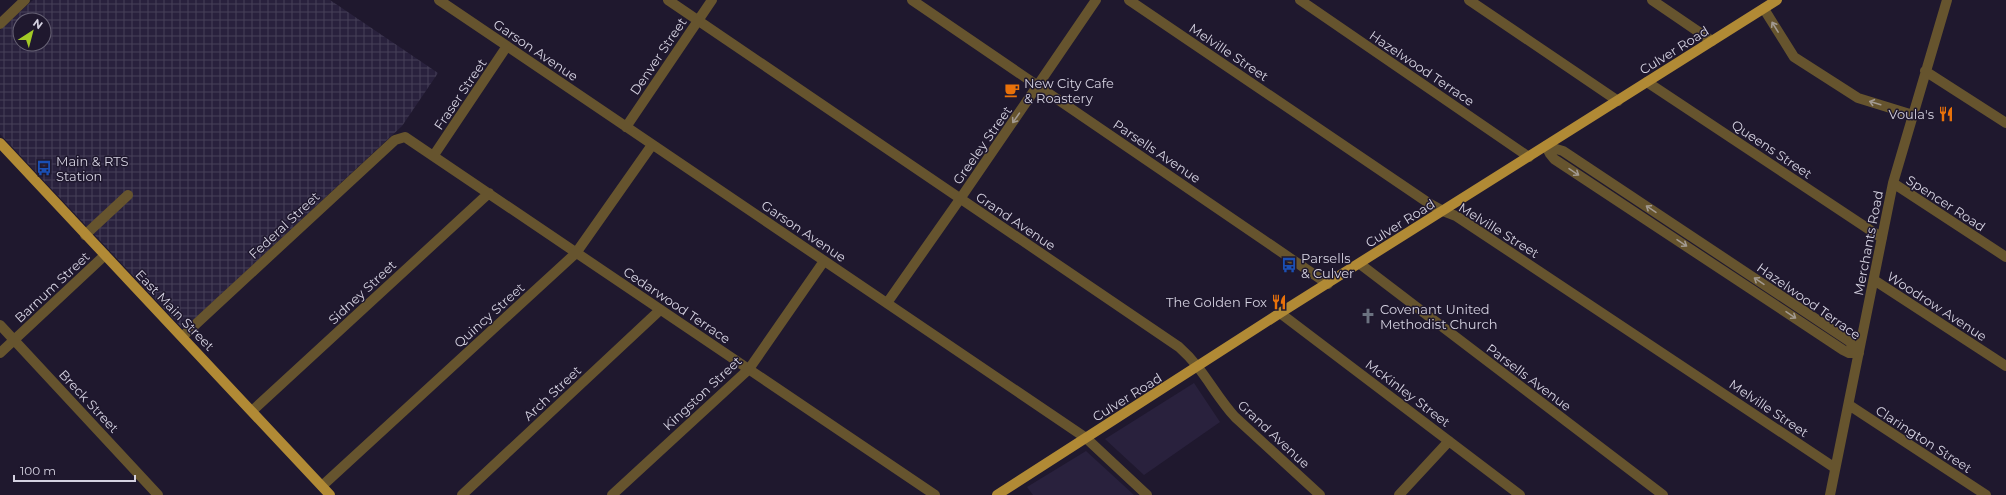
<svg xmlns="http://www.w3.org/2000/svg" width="2006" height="495" viewBox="0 0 2006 495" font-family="Montserrat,sans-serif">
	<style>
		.built { fill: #29213d }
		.industrial { fill: url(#industrial-grid); fill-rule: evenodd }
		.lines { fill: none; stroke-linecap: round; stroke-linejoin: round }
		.minor { stroke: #66542e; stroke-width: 10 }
		.major { stroke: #b18a35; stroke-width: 10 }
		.oneway { stroke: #a29990 }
		.labels { text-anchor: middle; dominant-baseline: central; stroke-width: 3; stroke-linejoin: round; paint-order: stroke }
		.street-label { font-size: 13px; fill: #d4d1e0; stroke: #1f182e }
		.poi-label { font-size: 13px; fill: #d4d1e0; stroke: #1f182e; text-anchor: start }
	</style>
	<defs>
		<pattern id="industrial-grid" width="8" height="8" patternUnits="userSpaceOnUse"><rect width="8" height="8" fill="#29213d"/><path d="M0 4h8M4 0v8" fill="none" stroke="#474059"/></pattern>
	</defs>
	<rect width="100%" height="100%" fill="#1f182e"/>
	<path class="built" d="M1194 383 1220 422 1144 475 1105 439Z
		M1086 451 1134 495H1033L1027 487Z"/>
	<path class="industrial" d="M33 0H330L438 73 402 126 187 326 182 328 0 134V30ZM20 20H44V44H20Z"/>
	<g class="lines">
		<path class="minor" d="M439 0 1086 438 1147 495
			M668 0 1179 347C1204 369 1214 394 1235 417L1320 495
			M912 0 1328 284
			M1129 0 1430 204 1443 211 1456 216 1835 468
			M1300 0 1529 157
			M1469 0 1618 101
			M1652 0 1712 41
			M1764 9 1794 57 1858 98 1913 115
			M0 24 25 0
			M1925 71 2006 123
			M1647 82 1882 238
			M626 127 712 0
			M1546 146 1550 154 1554 159 1843 350 1849 353H1859
			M1546 146 1563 151 1849 341 1859 353
			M434 155 507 46
			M1893 183 2006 257
			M85 235 128 195
			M1360 264 1663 495
			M1874 280 2006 366
			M887 303 960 199 1096 0
			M1280 313 1520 495
			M0 325 158 495
			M183 336 395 140 405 137 935 495
			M0 353 105 255
			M1849 405 1986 495
			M252 411 489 193
			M322 486 576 253 652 145
			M462 495 660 310
			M612 495 749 369 824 261
			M1399 495 1449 441
			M1830 495 1893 183 1947 0"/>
		<path class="major" d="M0 143 330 495
			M997 495 1280 313 1777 0"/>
	</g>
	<defs><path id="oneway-shaft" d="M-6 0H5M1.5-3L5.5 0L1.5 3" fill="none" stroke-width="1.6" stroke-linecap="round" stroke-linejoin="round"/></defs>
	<g class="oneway">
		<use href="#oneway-shaft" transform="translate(1775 27) rotate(-122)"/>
		<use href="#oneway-shaft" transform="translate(1875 103) rotate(-163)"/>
		<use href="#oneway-shaft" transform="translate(1016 118) rotate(125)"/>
		<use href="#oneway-shaft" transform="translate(1574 172) rotate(34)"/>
		<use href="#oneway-shaft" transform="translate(1651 209) rotate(-146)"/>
		<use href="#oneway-shaft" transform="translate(1682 243) rotate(34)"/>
		<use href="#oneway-shaft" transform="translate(1759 281) rotate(-146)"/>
		<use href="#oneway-shaft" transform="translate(1791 315) rotate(34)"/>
	</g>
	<defs>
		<g id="cafe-bare" transform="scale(1.2)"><path d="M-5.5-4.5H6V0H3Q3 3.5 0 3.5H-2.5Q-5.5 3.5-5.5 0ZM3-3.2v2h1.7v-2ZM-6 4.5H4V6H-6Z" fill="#e8710a" stroke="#1f182e" stroke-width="2.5" paint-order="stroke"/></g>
		<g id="restaurant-bare" transform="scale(1.2)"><path d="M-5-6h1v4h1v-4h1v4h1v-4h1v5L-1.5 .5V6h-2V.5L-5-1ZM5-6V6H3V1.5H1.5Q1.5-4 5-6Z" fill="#e8710a" stroke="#1f182e" stroke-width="2.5" paint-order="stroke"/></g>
		<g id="bus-bare" transform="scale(1.2)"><path d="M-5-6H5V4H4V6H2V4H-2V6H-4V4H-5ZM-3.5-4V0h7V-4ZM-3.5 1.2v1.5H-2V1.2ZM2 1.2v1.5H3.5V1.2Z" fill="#1a4fb4" stroke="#1f182e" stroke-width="2.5" paint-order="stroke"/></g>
		<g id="church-bare" transform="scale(1.2)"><path d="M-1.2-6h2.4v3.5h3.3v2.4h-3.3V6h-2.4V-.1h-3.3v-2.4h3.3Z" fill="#6b7280" stroke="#1f182e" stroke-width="2.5" paint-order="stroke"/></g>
	</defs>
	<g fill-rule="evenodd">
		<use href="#cafe-bare" x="1012" y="90"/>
		<use href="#restaurant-bare" x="1946" y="114"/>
		<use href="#bus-bare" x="44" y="168"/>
		<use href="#bus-bare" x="1289" y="265"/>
		<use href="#restaurant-bare" x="1279" y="302"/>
		<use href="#church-bare" x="1368" y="316"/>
	</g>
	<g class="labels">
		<g class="street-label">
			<text transform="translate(536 50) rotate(34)">Garson Avenue</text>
			<text transform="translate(1674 50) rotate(-32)">Culver Road</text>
			<text transform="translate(1229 52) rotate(34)">Melville Street</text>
			<text transform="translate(658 56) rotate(-56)">Denver Street</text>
			<text transform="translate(1422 68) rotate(34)">Hazelwood Terrace</text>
			<text transform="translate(460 94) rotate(-56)">Fraser Street</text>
			<text transform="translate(982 145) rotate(-55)">Greeley Street</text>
			<text transform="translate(1772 149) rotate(34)">Queens Street</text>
			<text transform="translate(1157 151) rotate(34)">Parsells Avenue</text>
			<text transform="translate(1946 203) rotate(33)">Spencer Road</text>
			<text transform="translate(1016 221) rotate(34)">Grand Avenue</text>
			<text transform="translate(1400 223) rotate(-32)">Culver Road</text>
			<text transform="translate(284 225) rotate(-43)">Federal Street</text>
			<text transform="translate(1499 230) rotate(32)">Melville Street</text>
			<text transform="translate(804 231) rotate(34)">Garson Avenue</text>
			<text transform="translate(1868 243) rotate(-79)">Merchants Road</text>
			<text transform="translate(52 287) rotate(-43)">Barnum Street</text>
			<text transform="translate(362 292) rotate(-43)">Sidney Street</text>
			<text transform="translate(1809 301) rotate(35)">Hazelwood Terrace</text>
			<text transform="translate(677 305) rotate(34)">Cedarwood Terrace</text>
			<text transform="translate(1937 306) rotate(33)">Woodrow Avenue</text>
			<text transform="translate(175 310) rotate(46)">East Main Street</text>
			<text transform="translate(489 315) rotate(-42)">Quincy Street</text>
			<text transform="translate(1529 377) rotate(37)">Parsells Avenue</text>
			<text transform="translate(552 393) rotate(-43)">Arch Street</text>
			<text transform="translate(702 393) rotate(-43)">Kingston Street</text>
			<text transform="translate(1408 393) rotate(37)">McKinley Street</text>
			<text transform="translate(1127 397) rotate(-32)">Culver Road</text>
			<text transform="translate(89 401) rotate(47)">Breck Street</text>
			<text transform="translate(1769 408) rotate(34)">Melville Street</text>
			<text transform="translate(1274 434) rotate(43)">Grand Avenue</text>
			<text transform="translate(1924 439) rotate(33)">Clarington Street</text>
		</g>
		<g class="poi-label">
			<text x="1024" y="83">New City Cafe<tspan x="1024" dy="15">&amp; Roastery</tspan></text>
			<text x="1934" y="114" text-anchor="end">Voula's</text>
			<text x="56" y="161">Main &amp; RTS<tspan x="56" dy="15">Station</tspan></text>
			<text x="1301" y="258">Parsells<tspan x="1301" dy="15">&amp; Culver</tspan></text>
			<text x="1267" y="302" text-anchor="end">The Golden Fox</text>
			<text x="1380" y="309">Covenant United<tspan x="1380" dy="15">Methodist Church</tspan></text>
		</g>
	</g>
	<g transform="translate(32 32) rotate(36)"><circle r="19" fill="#1f182e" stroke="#676275"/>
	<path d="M0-3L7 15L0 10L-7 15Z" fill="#a3c926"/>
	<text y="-6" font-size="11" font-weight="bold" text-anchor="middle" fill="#d4d1e0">N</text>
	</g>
	<path d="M14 475v6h121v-6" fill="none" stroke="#d4d1e0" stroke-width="2"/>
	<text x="20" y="475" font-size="12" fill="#d4d1e0" stroke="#1f182e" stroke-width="3" paint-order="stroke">100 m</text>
</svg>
